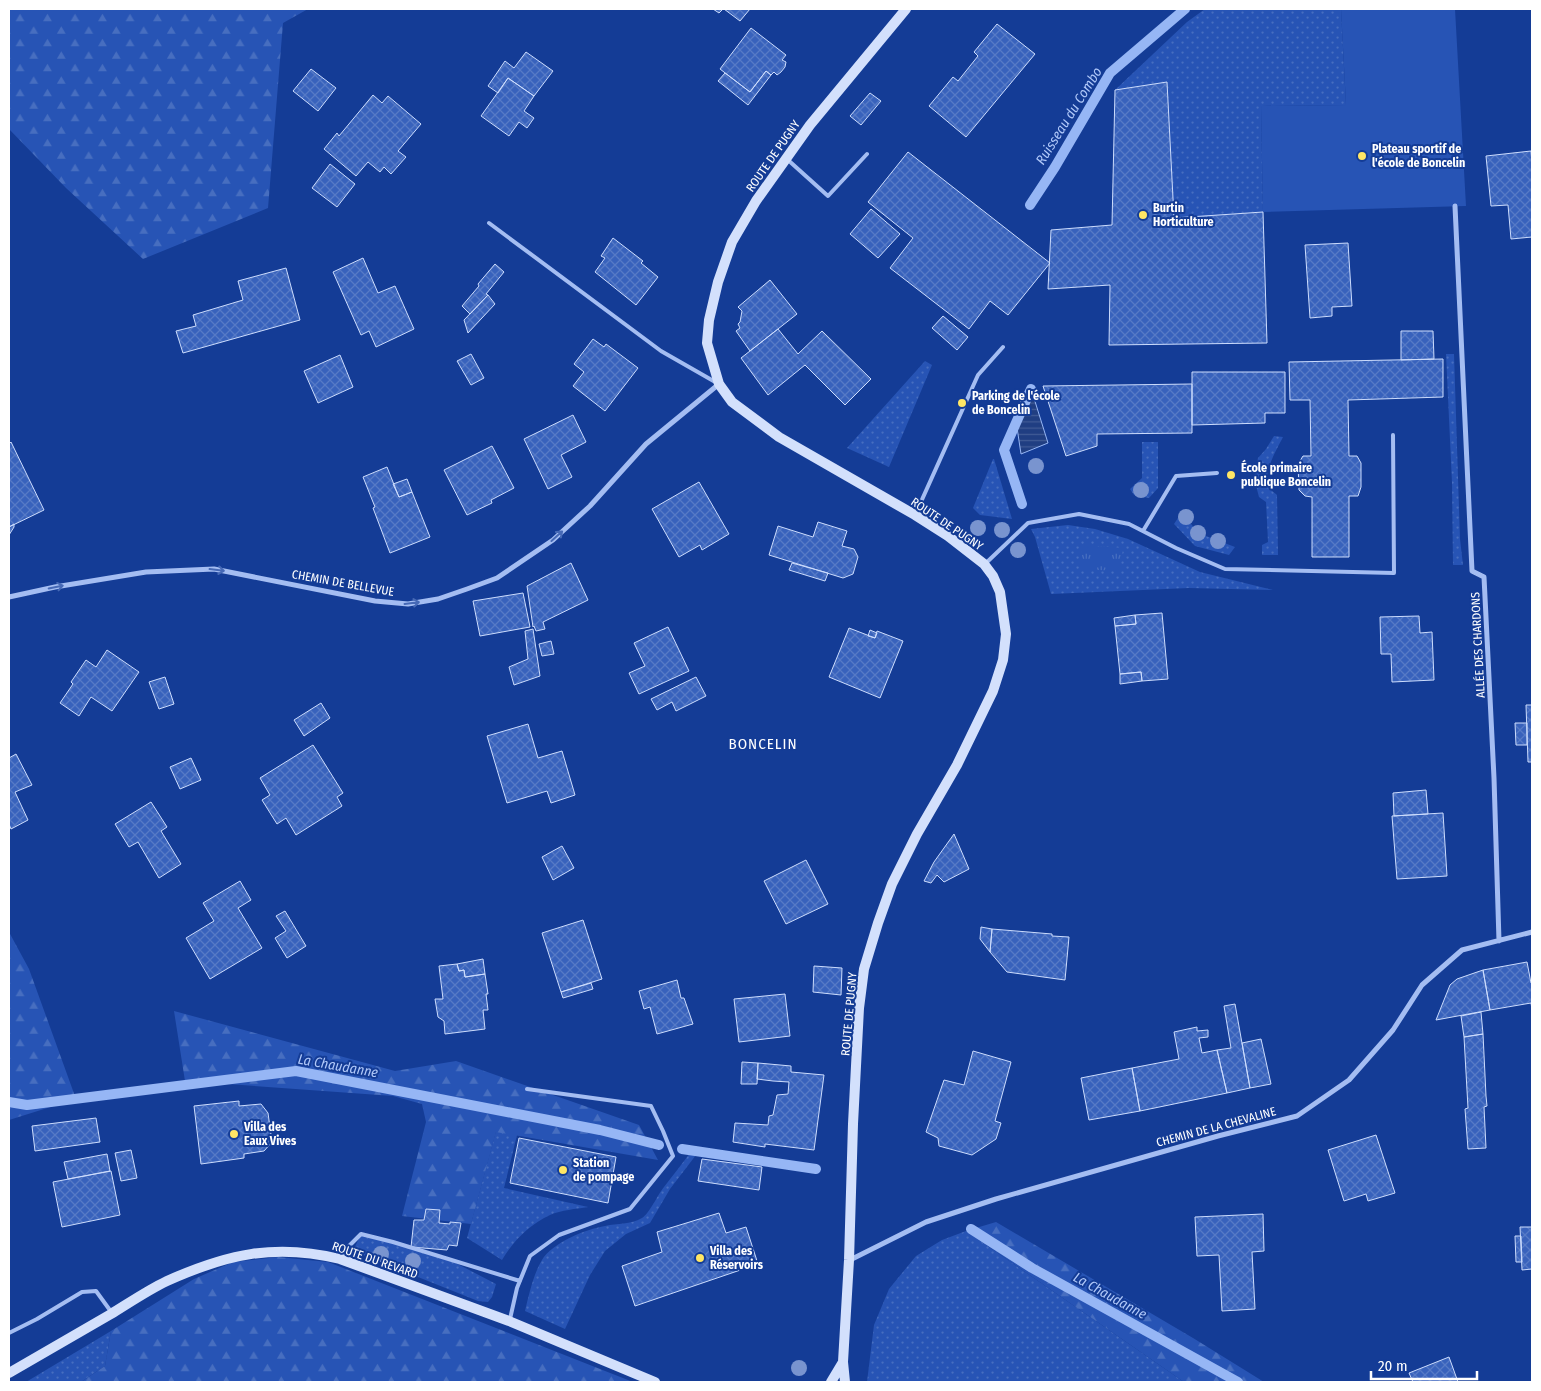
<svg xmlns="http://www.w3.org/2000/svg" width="1541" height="1391" viewBox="0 0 1541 1391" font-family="'Fira Sans Condensed',sans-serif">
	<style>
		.grass { fill: url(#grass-dots) }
		.forest { fill: url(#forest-firs) }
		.park { fill: url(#park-tufts) }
		.pitch { fill: #2754b5 }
		.water { fill: url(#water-rules); stroke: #96b6f5 }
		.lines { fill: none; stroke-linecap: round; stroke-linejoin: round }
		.stream { stroke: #96b6f5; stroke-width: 10 }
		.building { fill: url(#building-cross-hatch); stroke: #ccdcfd }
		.lane { stroke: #a4bdf2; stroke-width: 4 }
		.street { stroke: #a4bdf2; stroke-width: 5 }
		.secondary { stroke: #d3e0fc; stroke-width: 10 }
		.tree { fill: #7994cf }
		.oneway { stroke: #4669b6 }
		.poi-dot { fill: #ffe665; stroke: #143c96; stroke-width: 2 }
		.labels { text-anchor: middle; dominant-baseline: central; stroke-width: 4; stroke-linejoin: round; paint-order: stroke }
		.poi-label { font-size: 12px; font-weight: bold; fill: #fff; stroke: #143c96; text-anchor: start }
		.street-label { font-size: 12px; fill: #fff; stroke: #143c96 }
		.water-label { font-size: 14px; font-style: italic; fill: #b0c8f9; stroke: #143c96 }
		.quarter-label { font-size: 15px; letter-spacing: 1px; fill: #fff; stroke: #143c96 }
	</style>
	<defs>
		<pattern id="grass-dots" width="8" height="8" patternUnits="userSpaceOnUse" patternTransform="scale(1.25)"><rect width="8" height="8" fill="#2754b5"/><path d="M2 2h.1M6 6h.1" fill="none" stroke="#476ec0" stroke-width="1.8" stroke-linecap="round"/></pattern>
		<pattern id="forest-firs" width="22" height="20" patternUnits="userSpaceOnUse" patternTransform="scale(1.25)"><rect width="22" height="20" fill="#2754b5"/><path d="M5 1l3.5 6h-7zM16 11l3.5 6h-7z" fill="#476ec0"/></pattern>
		<pattern id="park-tufts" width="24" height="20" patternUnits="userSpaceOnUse" patternTransform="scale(1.25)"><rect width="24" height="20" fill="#2754b5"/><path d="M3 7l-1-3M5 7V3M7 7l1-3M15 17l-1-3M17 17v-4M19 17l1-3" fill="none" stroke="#476ec0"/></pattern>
		<pattern id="water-rules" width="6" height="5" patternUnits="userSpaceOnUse" patternTransform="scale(1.25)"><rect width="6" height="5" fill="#203e82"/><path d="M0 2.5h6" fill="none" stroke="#415b95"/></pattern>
		<pattern id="building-cross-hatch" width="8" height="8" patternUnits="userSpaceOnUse" patternTransform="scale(1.25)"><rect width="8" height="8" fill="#3862bc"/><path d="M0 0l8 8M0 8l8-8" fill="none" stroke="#567ac6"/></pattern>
	</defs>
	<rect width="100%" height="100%" fill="#143c96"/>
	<path class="grass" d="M1205 9H1341L1346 105 1261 106 1263 212 1174 218 1167 82 1115 90 1187 22Z
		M1446 354H1454L1460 539 1463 565H1453L1452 483Z
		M925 361 932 365 889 467 847 448Z
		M1274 436 1283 437C1277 449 1262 474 1268 487 1270 490 1275 493 1277 495L1278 555H1262V545L1268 542 1266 502 1259 497 1254 478 1258 458 1266 449Z
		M1142 442H1158V488L1149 498 1134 495 1130 489 1142 478Z
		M993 459H994L1012 519 980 515 973 508Z
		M1182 512 1198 533 1235 547 1229 555 1195 546 1174 524Z
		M1068 525 1095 529 1128 539 1200 572 1273 590 1189 588 1051 594 1035 537 1031 529Z
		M496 1131 517 1135 504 1188 588 1207C576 1209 561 1210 550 1215 529 1225 514 1240 502 1260L467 1238Z
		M690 1153 696 1155 670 1189 650 1223 626 1234 605 1251 590 1275 565 1329 525 1311C529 1295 533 1275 542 1260 552 1243 586 1229 605 1226 618 1223 630 1225 642 1218 650 1213 658 1194 664 1187 673 1175 682 1164 690 1153Z
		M966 1231 1184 1382H867L874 1325 889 1289 916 1256 942 1240Z
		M361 1234 448 1259 496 1284 492 1297 488 1302 478 1301 353 1251Z
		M111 1331 105 1366 81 1382H26Z"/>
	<path class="forest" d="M9 9H308L283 23 268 208 143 259 66 188 9 129Z
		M9 932 29 969 76 1099 9 1120Z
		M174 1011 395 1071 456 1061 639 1125 658 1160 496 1132 471 1224 402 1216 426 1122 422 1104 393 1096 185 1081Z
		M996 1222 1193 1338 1264 1382H1184L966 1231Z
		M278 1257 328 1262 633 1382H81L105 1366 111 1331 194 1279 233 1262Z"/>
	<path class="park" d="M1082 545 1123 548 1120 571 1079 569Z"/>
	<path class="pitch" d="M1341 9H1455L1466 206 1263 212 1261 106 1346 105Z"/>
	<path class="water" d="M1033 395 1048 443 1021 454 1016 421 1026 398Z"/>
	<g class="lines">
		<path class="stream" d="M1030 205 1055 167 1110 73 1185 9
			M1022 504 1004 450 1031 389
			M9 1102 27 1105 296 1071 600 1130 659 1145
			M682 1149 816 1169
			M971 1229 1032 1268 1238 1382"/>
	</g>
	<path class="building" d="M713 9H723L719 13Z
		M724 9H750L740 21Z
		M997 24 1035 54 966 137 929 106 953 77 958 81 978 56 974 52Z
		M751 28 786 55 782 60 786 62 785 67 781 72 777 75 774 72 771 75 766 71 750 92 720 69Z
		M526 52 553 71 534 96 508 78 498 93 488 86 505 61 514 68Z
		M311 69 336 88 318 111 293 91Z
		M766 71 771 75 748 105 718 81 725 73 750 92Z
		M508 78 534 96 524 111 534 118 527 128 519 122 509 136 481 116Z
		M1167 82 1174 218 1263 212 1267 343 1109 345 1110 285 1048 289 1051 230 1112 225 1115 90Z
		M870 93 881 101 861 125 850 116Z
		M373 95 382 103 388 96 421 124 398 151 406 157 391 174 384 167 380 172 368 162 356 176 324 149 337 133 339 136Z
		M1531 151 1532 164V237L1511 239 1508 205 1491 206 1486 156Z
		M908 152 1050 263 1008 315 990 301 969 329 890 268 913 238 868 202Z
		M330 164 355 184 337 207 312 188Z
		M871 209 900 234 878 258 850 234Z
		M613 238 643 261 641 263 658 277 636 305 595 272 605 258 601 256Z
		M1348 243 1352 306 1332 307V316L1310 318 1305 245Z
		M363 258 378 293 395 286 414 329 376 347 369 331 361 335 333 272Z
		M495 264 504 272 486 294 488 295 470 314 462 306 479 286 478 284Z
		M286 268 300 320 183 353 176 331 196 326 193 315 243 300 238 281Z
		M770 280 797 314 750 351 736 331 740 328 738 324 740 322 742 311 738 307Z
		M488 295 495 304 468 333 464 320Z
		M943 316 968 337 957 350 932 328Z
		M778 329 798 354 822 331 871 379 845 405 805 365 768 395 741 358Z
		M1401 331H1433L1434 359 1401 360Z
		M593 339 604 347 606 344 638 368 605 411 573 386 584 372 574 364Z
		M471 354 484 378 471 385 457 361Z
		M340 355 353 387 318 403 304 371Z
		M1443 359V397L1348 400 1349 456H1357L1361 463V487L1358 496H1349V557H1312V497L1305 496 1299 490 1298 464 1303 456H1311L1310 400H1290L1289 362Z
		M1192 372H1285V413H1265V423L1192 425Z
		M1192 384V433L1097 434V446L1066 456 1043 386Z
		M573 415 586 442 561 455 572 477 548 489 524 439Z
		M11 442 44 510 9 527V444Z
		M492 446 514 488 491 500 492 503 467 515 444 470Z
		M387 467 399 497 412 492 430 537 390 553 373 508 375 507 363 477Z
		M407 479 412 492 399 497 393 484Z
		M699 482 729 534 702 550 700 545 679 557 652 509Z
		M818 522 847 531 842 546 854 549 858 557 853 574 843 578 769 555 778 526 813 537Z
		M14 524V527L9 535V527Z
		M571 563 588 600 543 622 545 629 536 631 534 626 533 627 527 586Z
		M792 563 828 573 825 581 789 570Z
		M523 593 530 627 480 636 473 601Z
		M1162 613 1168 679 1142 681 1141 672 1120 674 1115 626 1136 624 1135 615Z
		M1135 615 1136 624 1115 626 1114 618Z
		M1419 616 1420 633 1432 632 1434 680 1392 682 1391 654H1381L1380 617Z
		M668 627 689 671 639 694 629 673 645 666 634 643Z
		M849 628 875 638 877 631 903 641 880 698 829 677Z
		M533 629 540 676 514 685 509 667 528 659 525 631Z
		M870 630 877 633 875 638 868 636Z
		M551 641 554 654 542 656 539 644Z
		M107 650 139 672 112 711 91 697 79 716 60 703 73 684 71 682 86 660 96 667Z
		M1141 672 1142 681 1120 684V674Z
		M165 677 174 704 159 709 149 682Z
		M696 677 706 696 676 711 672 702 657 710 651 699Z
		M321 703 330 718 304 736 294 720Z
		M1526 705H1532V762H1528Z
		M1515 723H1527V745H1516Z
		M528 724 538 758 562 751 575 795 551 803 547 791 507 803 487 736Z
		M313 745 343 793 337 797 342 806 296 835 286 818 277 824 262 800 270 795 260 778Z
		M16 754 32 785 15 792 28 820 11 829 9 824V758Z
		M191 758 201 780 180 789 170 767Z
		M1426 790 1428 814 1394 816 1393 793Z
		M151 802 167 827 161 831 181 864 159 878 138 842 129 847 115 824Z
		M1443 813 1447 876 1397 879 1392 816Z
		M954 834 969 869 944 882 937 875 931 883 924 881 934 862Z
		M562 846 574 868 553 880 542 857Z
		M806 860 828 904 786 924 764 881Z
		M240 881 251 900 238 908 262 948 210 979 186 938 214 921 203 903Z
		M285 911 306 946 287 958 275 938 286 931 276 916Z
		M583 920 602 979 561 992 542 933Z
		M981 927 992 929 990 952 980 939Z
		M992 929 1052 934V936L1069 937 1065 980 1007 972 990 952Z
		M483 959 485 974 465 977 464 970 459 971 457 964Z
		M1527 962 1531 983H1532V1009L1531 1003 1490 1010 1483 970Z
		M457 964 459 971 464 970 465 977 485 974 488 994H486L488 1010H483L485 1029 445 1034 444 1021 438 1017 435 999H443L439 966Z
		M814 966 842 968 841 995 813 992Z
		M1483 970 1490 1010 1436 1020 1450 985 1457 979Z
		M677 980 681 998H684L693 1024 657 1034 650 1007 644 1009 639 991Z
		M591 983 593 989 563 998 561 992Z
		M785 994 790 1036 739 1042 734 999Z
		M1235 1004 1250 1088 1227 1093 1217 1050 1231 1048 1224 1006Z
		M1481 1012 1483 1034 1464 1037 1461 1016Z
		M1197 1027V1031L1208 1030V1037L1199 1038 1202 1053 1217 1050 1227 1093 1140 1111 1132 1068 1179 1059 1174 1032Z
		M1483 1034 1486 1096 1487 1106 1484 1107 1486 1148 1468 1149 1465 1109 1468 1108 1464 1037Z
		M1261 1039 1271 1084 1250 1088 1242 1043Z
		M973 1051 1011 1062 995 1121 1001 1123 996 1139 972 1155 939 1146 938 1138 926 1132 944 1080 964 1085Z
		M742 1062 758 1063 757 1084H741Z
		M758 1063 791 1066V1072L824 1075 814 1150 765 1144V1147L733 1142 735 1123 768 1125 769 1116 773 1115 777 1095 788 1094 789 1082 773 1081 757 1079Z
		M1132 1068 1140 1111 1089 1120 1081 1078Z
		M239 1101V1106L261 1104 268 1113 272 1142 264 1151 244 1154V1158L201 1164 194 1106Z
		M96 1118 100 1142 35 1151 32 1126Z
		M1376 1135 1395 1193 1368 1201 1366 1194 1344 1201 1328 1150Z
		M519 1138 616 1157 608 1203 510 1183Z
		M131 1150 137 1178 121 1181 115 1153Z
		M107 1154 110 1171 68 1179 64 1162Z
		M702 1159 762 1167 759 1190 698 1181Z
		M111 1171 120 1215 62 1227 53 1182Z
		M426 1209 440 1210 439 1223 450 1224V1222L461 1223 457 1246 449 1245 447 1250 411 1247 414 1220H424Z
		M719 1213 726 1233 746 1227 758 1264 635 1306 622 1266 662 1252 657 1232Z
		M1263 1214 1264 1251 1252 1252 1255 1309 1222 1311 1219 1255 1197 1256 1195 1217Z
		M1520 1227H1532V1269L1522 1270Z
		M1515 1236H1521L1522 1262H1516Z
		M1449 1357 1458 1382H1413L1409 1373Z"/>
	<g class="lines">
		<path class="lane" d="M788 160 828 196 867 154
			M489 223 661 351 717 383
			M916 513 978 375 1003 347
			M1143 531 1176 476 1217 473
			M986 563 1028 523 1079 514 1129 524 1176 548 1225 569 1394 573 1393 435
			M341 1257 345 1250 361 1234 393 1242 520 1281
			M510 1319 517 1288 530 1256 559 1235 630 1209 673 1156 663 1131 651 1106 527 1089
			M9 1333 37 1319 82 1292 96 1291 112 1313"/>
		<path class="street" d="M1455 206 1472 571 1484 577 1494 778 1499 941
			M9 597 55 587 146 572 214 569 375 601 408 604 438 599 467 589 497 578 553 540 590 506 646 444 719 384
			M850 1260 926 1222 996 1199 1218 1136 1297 1116 1349 1080 1393 1030 1422 985 1462 950 1532 932"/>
		<path class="secondary" d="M9 1373C43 1353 77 1334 111 1314 129 1303 148 1290 167 1281 227 1254 276 1243 340 1259L509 1321 655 1382
			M831 1382 843 1362
			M845 1382 843 1362 849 1260 853 1124 859 1008 864 969 878 923 892 884 917 834 957 765 993 691 1003 660 1006 634 1000 592 993 576 984 564 948 536 915 515 779 437 732 402 719 384 707 343 709 320 718 282 732 242 756 201 810 125 906 9"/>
	</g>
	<g class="tree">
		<circle cx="1036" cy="466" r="8"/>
		<circle cx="1141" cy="490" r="8"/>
		<circle cx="1186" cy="517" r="8"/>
		<circle cx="978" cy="528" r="8"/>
		<circle cx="1002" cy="530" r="8"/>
		<circle cx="1198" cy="533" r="8"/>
		<circle cx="1218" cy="541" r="8"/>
		<circle cx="1018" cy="550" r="8"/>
		<circle cx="381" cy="1254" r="8"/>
		<circle cx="413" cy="1261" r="8"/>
		<circle cx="799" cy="1368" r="8"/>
	</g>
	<defs><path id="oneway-shaft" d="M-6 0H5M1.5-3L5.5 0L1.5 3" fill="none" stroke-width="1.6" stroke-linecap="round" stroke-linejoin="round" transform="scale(1.25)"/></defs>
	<g class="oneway">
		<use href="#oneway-shaft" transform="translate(557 536) rotate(-42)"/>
		<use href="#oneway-shaft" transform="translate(217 570) rotate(7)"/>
		<use href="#oneway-shaft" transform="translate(56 587) rotate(-11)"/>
		<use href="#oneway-shaft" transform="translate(412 603) rotate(-7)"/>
	</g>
	<g class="poi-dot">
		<circle cx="1362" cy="156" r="5"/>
		<circle cx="1143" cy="215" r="5"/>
		<circle cx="962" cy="403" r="5"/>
		<circle cx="1231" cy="475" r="5"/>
		<circle cx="234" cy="1134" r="5"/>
		<circle cx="563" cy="1170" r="5"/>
		<circle cx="700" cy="1258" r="5"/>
	</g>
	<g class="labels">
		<g class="poi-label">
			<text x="1372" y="149">Plateau sportif de<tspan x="1372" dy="14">l'école de Boncelin</tspan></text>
			<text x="1153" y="208">Burtin<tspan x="1153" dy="14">Horticulture</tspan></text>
			<text x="972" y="396">Parking de l'école<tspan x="972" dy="14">de Boncelin</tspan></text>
			<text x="1241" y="468">École primaire<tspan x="1241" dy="14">publique Boncelin</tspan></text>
			<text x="244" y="1127">Villa des<tspan x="244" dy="14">Eaux Vives</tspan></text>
			<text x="573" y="1163">Station<tspan x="573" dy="14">de pompage</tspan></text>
			<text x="710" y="1251">Villa des<tspan x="710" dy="14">Réservoirs</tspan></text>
		</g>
		<g class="street-label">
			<text transform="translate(773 156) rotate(-55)">ROUTE DE PUGNY</text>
			<text transform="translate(947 524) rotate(34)">ROUTE DE PUGNY</text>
			<text transform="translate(343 583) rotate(10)">CHEMIN DE BELLEVUE</text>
			<text transform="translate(1478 645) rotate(-93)">ALLÉE DES CHARDONS</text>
			<text transform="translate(849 1014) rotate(-85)">ROUTE DE PUGNY</text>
			<text transform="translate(1216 1127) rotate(-15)">CHEMIN DE LA CHEVALINE</text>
			<text transform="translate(375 1260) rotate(19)">ROUTE DU REVARD</text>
		</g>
		<g class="water-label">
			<text transform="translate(1069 116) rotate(-58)">Ruisseau du Combo</text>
			<text transform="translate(338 1066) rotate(10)">La Chaudanne</text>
			<text transform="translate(1110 1296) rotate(29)">La Chaudanne</text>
		</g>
		<g class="quarter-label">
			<text x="763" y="744">BONCELIN</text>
		</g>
	</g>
	<rect width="1541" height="1391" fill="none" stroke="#ffffff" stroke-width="20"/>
	<path d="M1371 1371v8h106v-8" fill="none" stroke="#ffffff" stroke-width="2.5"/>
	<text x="1378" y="1371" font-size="15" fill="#ffffff" stroke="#143c96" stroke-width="4" paint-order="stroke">20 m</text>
</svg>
